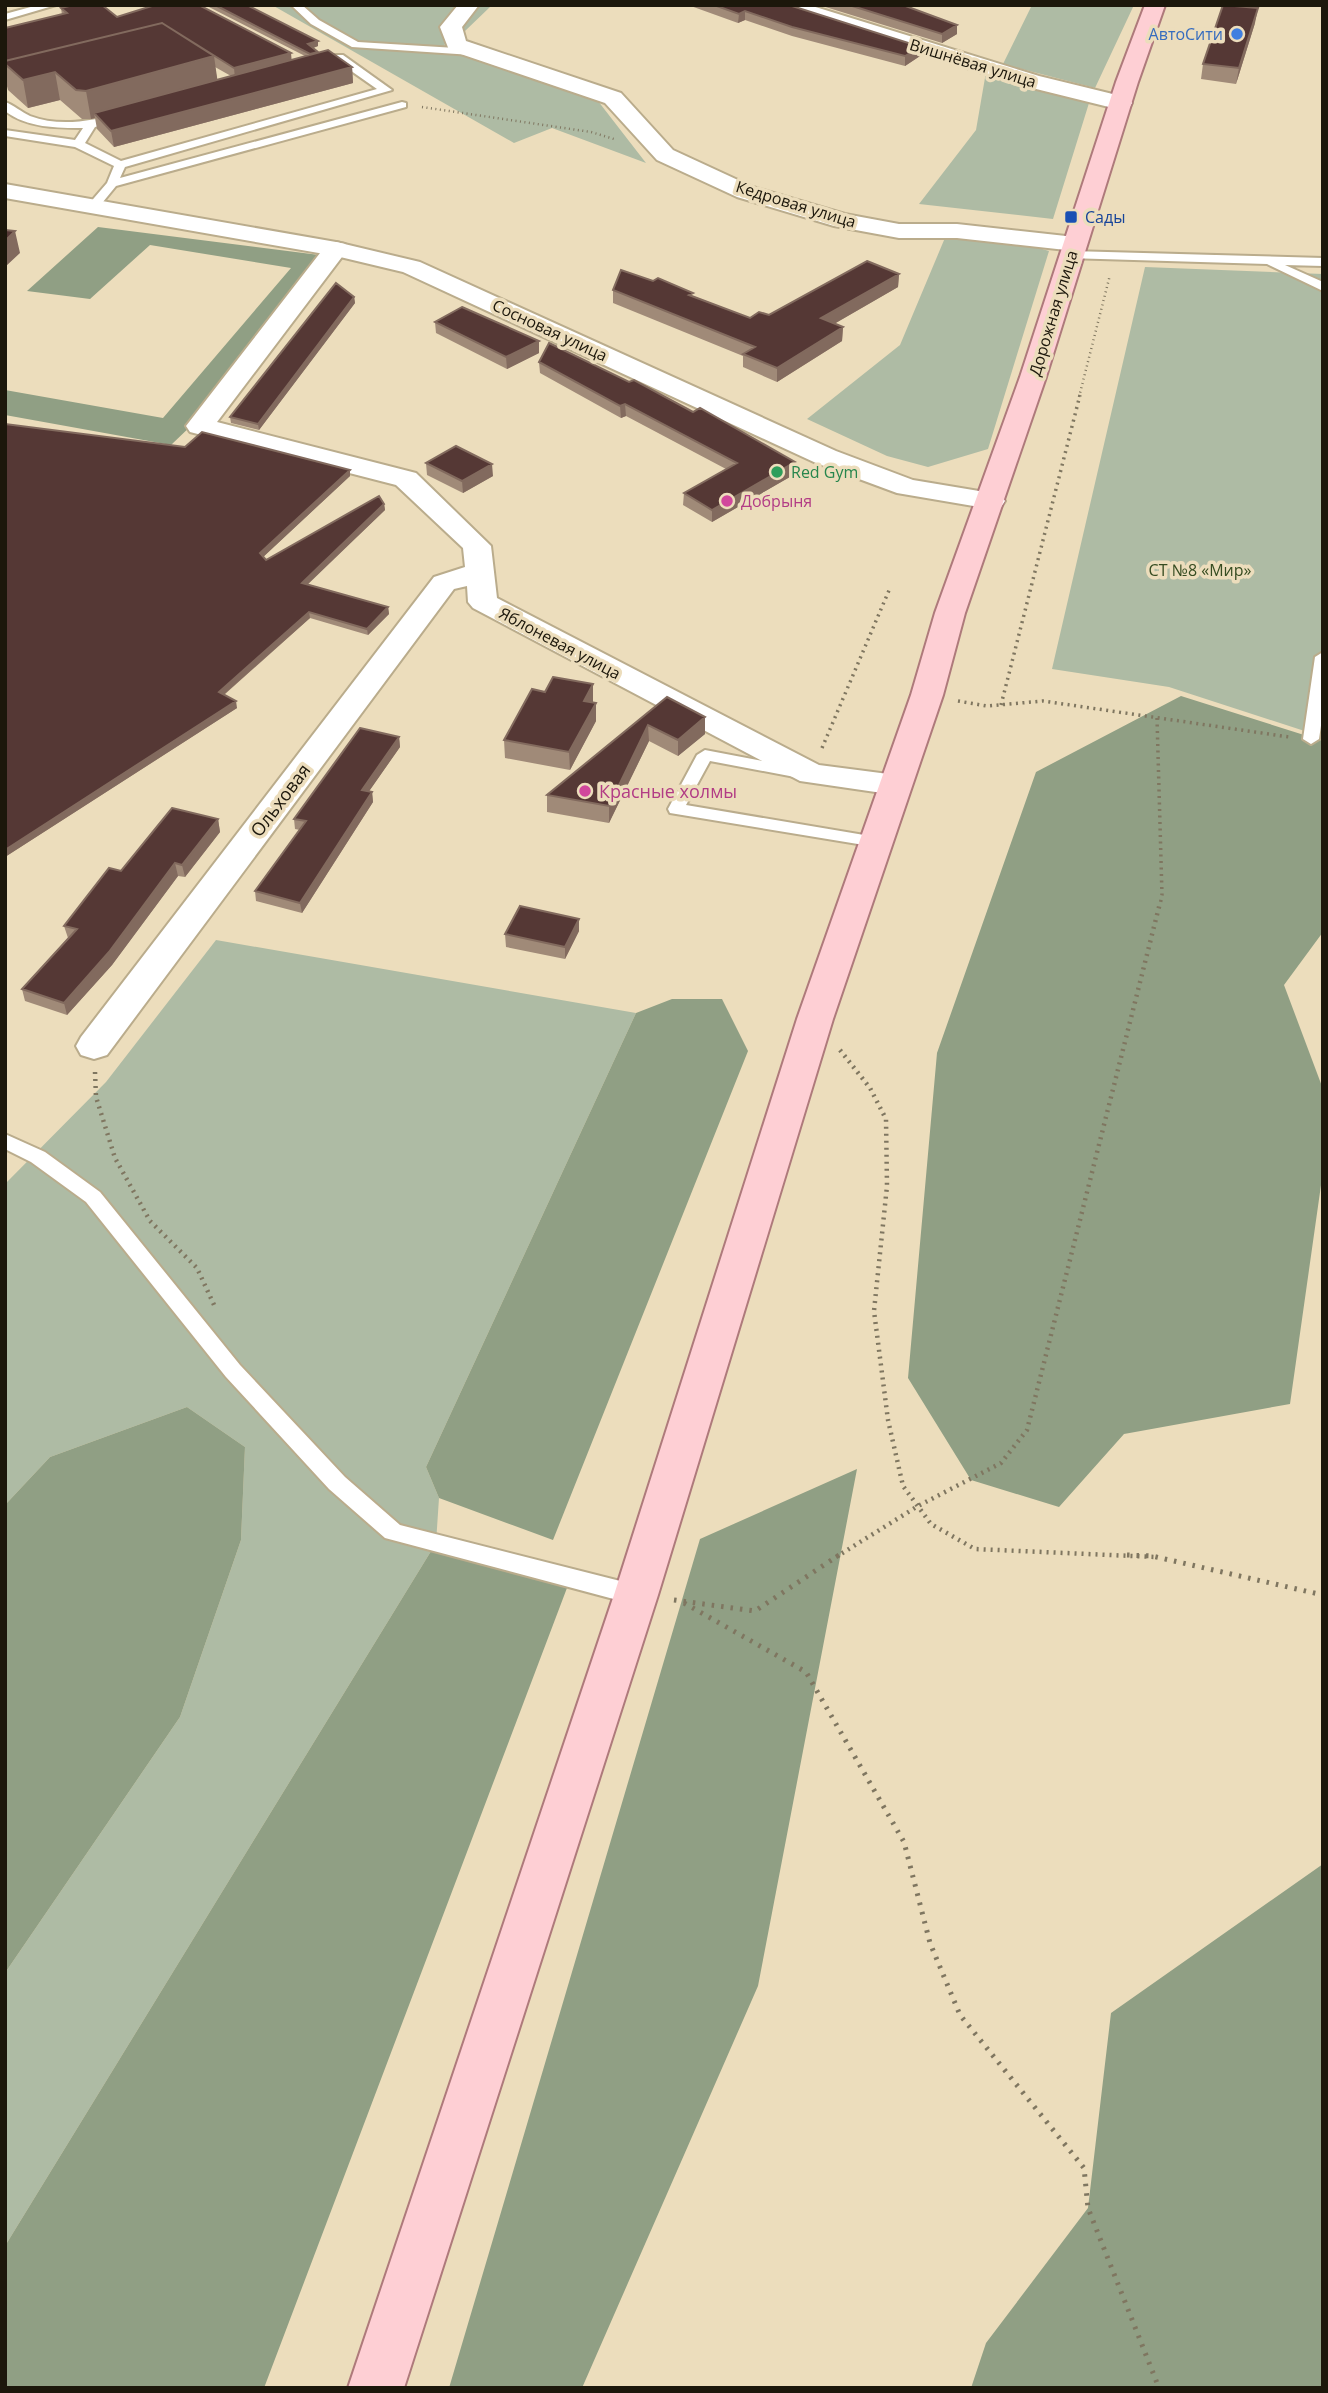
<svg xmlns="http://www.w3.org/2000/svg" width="1328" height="2393" viewBox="0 0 1328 2393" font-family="'Open Sans',sans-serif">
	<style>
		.green { fill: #aebba4 }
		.forest { fill: #909f84 }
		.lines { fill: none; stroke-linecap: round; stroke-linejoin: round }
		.service-casing { stroke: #baac8c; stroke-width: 4 }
		.minor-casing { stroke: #baac8c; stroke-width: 4 }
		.tertiary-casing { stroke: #baac8c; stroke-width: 4 }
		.primary-casing { stroke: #ae7a7b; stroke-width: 4 }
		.path-far3 { stroke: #7f7660; stroke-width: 2.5; stroke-dasharray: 1 3.5; stroke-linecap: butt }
		.path-far2 { stroke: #7f7660; stroke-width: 3.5; stroke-dasharray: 2 4.5; stroke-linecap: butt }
		.path-far1 { stroke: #7f7660; stroke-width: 4.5; stroke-dasharray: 2 5; stroke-linecap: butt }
		.path { stroke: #7f7660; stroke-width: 5; stroke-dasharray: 2.5 7; stroke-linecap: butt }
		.service { fill: #fff; fill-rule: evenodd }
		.minor { fill: #fff; fill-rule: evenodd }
		.tertiary { fill: #fff; fill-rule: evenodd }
		.primary { fill: #fecfd4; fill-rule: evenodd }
		.wall { fill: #a08a78; fill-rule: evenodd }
		.shaded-wall { fill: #826a5e }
		.building { fill: #553835; stroke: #826a5e; stroke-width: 2 }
		.shop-dot { fill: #3f7fe0; stroke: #ecddbc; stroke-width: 2.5 }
		.transit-dot { fill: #1a4fb4; stroke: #ecddbc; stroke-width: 2.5 }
		.leisure-dot { fill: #2e9e5b; stroke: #ecddbc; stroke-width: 2.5 }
		.hotel-dot { fill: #d1479c; stroke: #ecddbc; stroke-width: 2.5 }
		.labels { text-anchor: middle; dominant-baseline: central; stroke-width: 7; stroke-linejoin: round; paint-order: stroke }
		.far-shop-label { font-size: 16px; fill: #366cbe; stroke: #ecddbc; text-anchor: end }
		.far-street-label { font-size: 16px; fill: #1c170b; stroke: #ecddbc }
		.far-transit-label { font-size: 16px; fill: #164399; stroke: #ecddbc; text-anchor: start }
		.far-leisure-label { font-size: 16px; fill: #27864d; stroke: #ecddbc; text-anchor: start }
		.far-hotel-label { font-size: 16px; fill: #b23c85; stroke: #ecddbc; text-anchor: start }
		.far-park-label { font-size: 16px; fill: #364c21; stroke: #ecddbc }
		.hotel-label { font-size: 18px; fill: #b23c85; stroke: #ecddbc; text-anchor: start }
		.street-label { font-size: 18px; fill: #1c170b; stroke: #ecddbc }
	</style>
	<rect width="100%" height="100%" fill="#ecddbc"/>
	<path class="green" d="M272 5 490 7 465 31 444 45 598 101 646 163 552 128 514 143Z
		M1032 5H1134L1095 88 1003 64Z
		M986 72 1089 103 1053 219 919 204 976 130Z
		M947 233 995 235 1049 251 988 449 928 467 887 456 807 419 900 345Z
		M1145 267 1323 274V737L1169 687 1052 669Z
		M216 940 636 1013 426 1467 439 1498 436 1543 5 2246V1973L180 1717 241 1540 245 1447 187 1407 50 1457 5 1505V1184L106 1082Z"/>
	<path class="forest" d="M98 227 327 256 194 423 171 445 5 415V390L163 418 291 268 150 245 90 299 27 291Z
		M1181 696 1323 741V932L1284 985 1323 1089V1171L1290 1404 1124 1434 1059 1507 971 1480 908 1378 937 1053 1036 772Z
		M672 999H722L748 1051 553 1540 439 1498 426 1467 636 1013Z
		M187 1407 245 1447 241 1540 180 1717 5 1973V1505L50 1457Z
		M857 1469 758 1986 582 2388H449L700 1539Z
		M436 1543 570 1580 264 2388H5V2246Z
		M1323 1864V2388H971L986 2343 1088 2208 1111 2013Z"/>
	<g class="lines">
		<g class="service-casing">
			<path id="service" d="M38 5H56L5 20V14Z
				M291 5H302L319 20 358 42 472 49 477 52 472 55 352 47 311 24Z
				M335 55H343L392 90 125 167 120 178 402 102 406 103V107L116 186 98 208 94 209 88 205 107 183 114 166 75 147 5 136V130L75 140 83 128C57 128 27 128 5 111V102C14 105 21 112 30 116 59 127 91 121 120 114L124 115V119L95 127 85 143 121 161 377 89 337 61 315 66 310 63Z
				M1071 251 1323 258V266L1285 265 1323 282V291L1267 264 1067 258V252Z
				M1323 652V712L1319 739 1311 744 1303 739 1315 657Z
				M705 750 800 768 808 773 800 778 710 761 686 805 876 837 884 842 876 847 670 813 668 809 697 755Z
				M5 1134 45 1152 100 1192 240 1365 345 1477 400 1525 636 1585 644 1588 647 1595 644 1602 636 1605 385 1538 329 1489 226 1377 86 1202 31 1162 5 1149Z"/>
		</g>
		<g class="minor-casing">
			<path id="minor" d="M458 5H479L462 27 466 41 621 93 673 150 753 187 845 214 899 224H957L1075 237 1084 239 1087 244 1084 249 1075 251 957 238H899L834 226 737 197 657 160 605 103 449 50 440 27Z
				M777 5H809L1039 76 1129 98 1132 103 1129 108 1121 110 1024 86 780 9Z
				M336 242 345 244 348 249 217 422 416 473 491 546 497 598 819 765 896 775 907 778 912 785 907 792 896 795 800 781 473 608 468 602 467 586 454 589 107 1055 94 1059 81 1055 76 1046 81 1037 434 577 465 567 463 548 396 485 190 432 186 426 327 244Z"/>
		</g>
		<g class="tertiary-casing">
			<path id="tertiary" d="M5 184 336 242 420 262 836 451 913 480 991 493 1001 495 1005 501 1001 507 991 509 897 493 816 463 403 272 336 256 5 198Z"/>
		</g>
		<g class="primary-casing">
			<path id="primary" d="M1145 5H1165L1138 82 1046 377 965 613 943 695 833 1019 658 1595 404 2388H348L614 1595 797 1019 911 695 935 613 1020 377 1116 82Z"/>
		</g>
		<path class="path-far3" d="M422 107 591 132 614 139
			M1079 397 1110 275"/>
		<path class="path-far2" d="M958 701 987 706 1043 701 1289 737
			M1001 705 1080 395
			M1157 718 1162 895 1160 905
			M822 748 890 588"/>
		<path class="path-far1" d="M840 1050 870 1088 886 1119 887 1186 874 1311 888 1420 903 1486 931 1524 975 1549 1155 1557
			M95 1072 96 1097 115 1158 150 1221 197 1268 215 1307
			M836 1557 918 1506 1001 1463 1027 1430 1160 903"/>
		<path class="path" d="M1127 1555 1152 1556 1323 1595
			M674 1600 755 1611 839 1555
			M684 1603 806 1672 904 1842 930 1943 960 2015 1084 2168 1088 2208 1159 2388"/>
		<use href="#service" class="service"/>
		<use href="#minor" class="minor"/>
		<use href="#tertiary" class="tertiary"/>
		<use href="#primary" class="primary"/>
	</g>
	<path class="wall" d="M205 5H247L318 46 313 48 318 52 352 67 353 83 114 147 97 129 95 118 91 119H82L60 100 28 108 8 90 5 79V28L62 15 61 8 117 17 291 53V60L305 56ZM215 67 231 76 217 80Z
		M688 5H789L921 47 920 56 905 66 792 36 745 20 738 23Z
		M819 5H903L957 34 942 43Z
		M1255 23 1236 84 1201 79 1203 64Z
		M899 274 898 287 834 324 843 327 842 341 777 382 743 367V356L613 303V290L693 296 750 318 769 315Z
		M354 297 355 303 259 430 231 423 230 417Z
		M435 322 539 341V353L507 369 436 333Z
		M539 362 693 412 795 462V474L712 522 683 505 684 493 726 469 626 416 621 418 540 373Z
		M5 424 350 476 263 557 266 560 384 504 385 510 307 584 388 607 389 614 368 635 310 618 224 695 237 708 5 857Z
		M426 463 493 476 463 493 427 475Z
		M593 684V702L596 703V721L570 770 505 758 504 740 545 692Z
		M667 697 705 734 678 756 649 741 609 823 547 812V795Z
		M399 737 400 747 369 791 372 792 373 802 302 913 256 901 255 891 300 830 295 829 294 819Z
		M218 819 220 832 185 877 178 876 112 965 67 1015 25 1001 22 989 68 938 64 926 121 871Z
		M579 919V931L565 959 506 947 505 934Z"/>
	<path class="shaded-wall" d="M1258 8 1255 23 1236 84 1239 68Z
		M745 11V20L738 23 739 14Z
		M957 25V34L942 43V34Z
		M318 41V46L308 50V44Z
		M921 47 920 56 905 66V56Z
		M291 53 292 64 235 79 234 68Z
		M214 56 218 84 94 113 95 118 91 119 86 91Z
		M352 67 353 83 114 147 111 131Z
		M55 72 60 100 28 108 23 80Z
		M15 231 20 253 5 267V241Z
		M899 274 898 287 820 332 821 318Z
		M354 297 355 303 259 430 258 424Z
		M843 327 842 341 777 382V368Z
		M539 341V353L507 369 506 357Z
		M625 404 626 416 621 418 620 406Z
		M795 462V474L712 522V510Z
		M492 464 493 476 463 493 462 481Z
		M350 470V476L261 559 260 553Z
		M384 504 385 510 303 589 302 583Z
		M388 607 389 614 368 635 367 629Z
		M309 612 310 618 220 698 219 692Z
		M593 684V702L584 701Z
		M236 701 237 708 5 857V850Z
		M596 703V721L570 770 569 752Z
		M705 717V734L678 756V740Z
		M648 725 649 741 609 823V806Z
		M399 737 400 747 363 800 362 790Z
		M372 792 373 802 302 913 300 903Z
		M218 819 220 832 185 877 182 865Z
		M175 863 178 876 112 965 67 1015 64 1003Z
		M579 919V931L565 959V947Z"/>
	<path class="building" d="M73 5H102L117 17 155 5H199L291 53 234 68 162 23 5 61V28L67 13 61 8Z
		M215 5H247L318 41 308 44 318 52 310 54Z
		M714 5H789L921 47 905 56 792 27 745 11 739 14Z
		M849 5H903L957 25 942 34Z
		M1223 5 1258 8 1239 68 1203 64Z
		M162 23 214 56 86 91 76 90 55 72 23 80 5 64V61Z
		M328 50 352 67 111 131 94 113Z
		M5 230 15 231 5 241Z
		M867 261 899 274 821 318 843 327 777 368 743 354 755 347 613 290 621 270 653 281 658 278 693 293 689 295 750 318 759 312 769 315Z
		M336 283 354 297 258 424 230 417Z
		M462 307 539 341 506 357 435 322Z
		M549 343 629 382 634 380 693 412 700 408 795 462 712 510 684 493 737 463 625 404 620 406 539 362Z
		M5 424 185 447 202 432 350 470 260 553 266 560 379 496 384 504 302 583 388 607 367 629 309 612 219 692 236 701 5 850Z
		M456 446 492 464 462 481 426 463Z
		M553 677 593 684 584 701 596 703 569 752 504 740 532 689 545 692Z
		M667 697 705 717 678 740 648 725 609 806 547 795Z
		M360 728 399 737 362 790 372 792 300 903 255 891 306 821 294 819Z
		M172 808 218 819 182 865 175 863 109 952 64 1003 22 989 77 929 64 926 109 868 121 871Z
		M520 906 579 919 565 947 505 934Z"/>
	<circle class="shop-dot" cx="1237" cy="34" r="7"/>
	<rect class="transit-dot" x="1064" y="210" width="14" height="14" rx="3.5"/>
	<circle class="leisure-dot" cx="777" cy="472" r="7"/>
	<g class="hotel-dot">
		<circle cx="727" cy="501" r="7"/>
		<circle cx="585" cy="791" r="7"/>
	</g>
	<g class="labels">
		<g class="far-shop-label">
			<text x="1223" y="34">АвтоСити</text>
		</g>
		<g class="far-street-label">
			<text transform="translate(973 63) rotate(17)">Вишнёвая улица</text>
			<text transform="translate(796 204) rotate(17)">Кедровая улица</text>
			<text transform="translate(1053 313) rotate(-73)">Дорожная улица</text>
			<text transform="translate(550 330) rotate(25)">Сосновая улица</text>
			<text transform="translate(560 643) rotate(28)">Яблоневая улица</text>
		</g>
		<g class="far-transit-label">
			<text x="1085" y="217">Сады</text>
		</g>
		<g class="far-leisure-label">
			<text x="791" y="472">Red Gym</text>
		</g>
		<g class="far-hotel-label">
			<text x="741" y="501">Добрыня</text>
		</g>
		<g class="far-park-label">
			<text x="1200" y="570">СТ №8 «Мир»</text>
		</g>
		<g class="hotel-label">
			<text x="599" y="791">Красные холмы</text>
		</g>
		<g class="street-label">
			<text transform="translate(280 800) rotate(-53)">Ольховая</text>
		</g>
	</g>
	<rect width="1328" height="2393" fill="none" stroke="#1c170b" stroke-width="14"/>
</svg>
